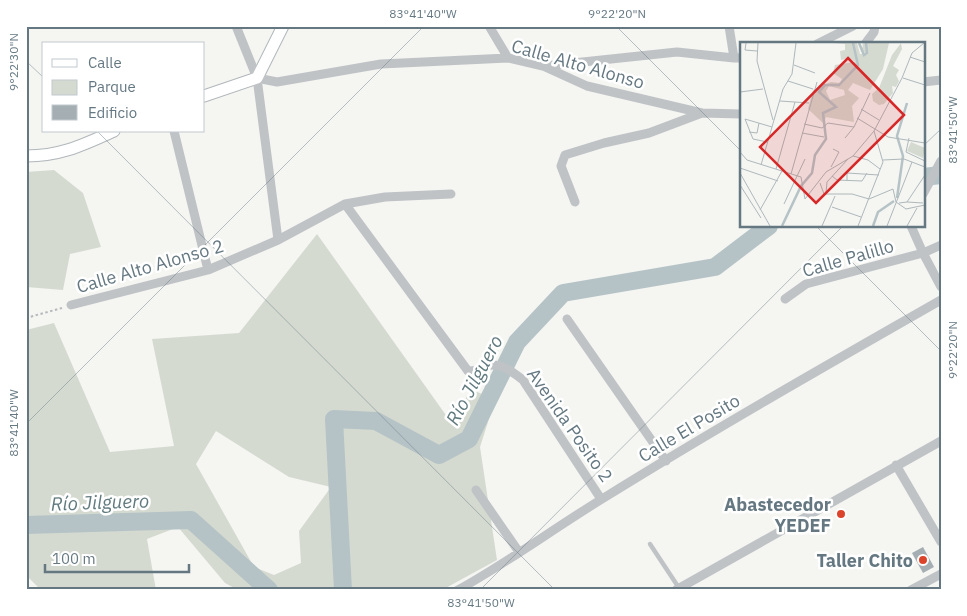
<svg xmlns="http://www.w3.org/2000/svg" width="967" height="616" viewBox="0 0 967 616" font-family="'IBM Plex Sans',sans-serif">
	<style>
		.green { fill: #d5dad1; fill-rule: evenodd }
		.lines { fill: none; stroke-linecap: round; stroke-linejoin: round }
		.river { stroke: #b5c3c6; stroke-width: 18 }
		.building { fill: #a5afb3 }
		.secondary-casing { stroke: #b1b7bb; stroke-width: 13 }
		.path { stroke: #b7babc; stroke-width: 2; stroke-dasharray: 2.5 2.5; stroke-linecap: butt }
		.lane { stroke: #bfc3c6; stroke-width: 4.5 }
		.street { stroke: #bfc3c6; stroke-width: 9 }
		.secondary { stroke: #fff; stroke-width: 11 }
		.ticks { fill: none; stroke: #657882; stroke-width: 1; stroke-opacity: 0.45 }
		.poi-dot { fill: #dc432b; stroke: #fff; stroke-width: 2 }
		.labels { text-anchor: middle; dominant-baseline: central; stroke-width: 5; stroke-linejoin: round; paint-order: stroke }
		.street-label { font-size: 18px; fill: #657882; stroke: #fff }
		.poi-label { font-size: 18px; font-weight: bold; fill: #657882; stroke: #fff; text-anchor: end }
		.water-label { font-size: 19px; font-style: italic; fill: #617a7f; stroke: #fff }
		.inset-river { fill: none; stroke: #b5c3c6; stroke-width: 2.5 }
		.inset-road { fill: none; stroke: #aeb8bb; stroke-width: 1 }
		.view { fill: #d62828; fill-opacity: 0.15; stroke: #d62828; stroke-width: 2.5 }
		.inset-edge { fill: none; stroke: #657882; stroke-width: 2.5 }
		.neatline { fill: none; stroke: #657882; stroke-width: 2 }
		.ticks-label { font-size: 12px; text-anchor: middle; fill: #657882 }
	</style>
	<rect width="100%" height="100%" fill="#f5f5f2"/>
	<path class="green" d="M54 170 83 193 101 247 70 254 63 290 26 287V172Z
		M317 234 448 418 473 390 495 400 480 447 497 560 442 590H238L225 583 178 527 147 539 156 590H41L26 575V330L54 323 110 452 174 446 152 339 239 333ZM216 431 289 477 331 487 299 531 301 563 274 575 254 567 196 464Z"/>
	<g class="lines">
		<path class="river" d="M923 177 941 175
			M26 525 191 520 269 590
			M343 590 334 419 376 421 439 455 469 439 517 342 563 293 715 267 769 226"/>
	</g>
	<path class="building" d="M923 547 934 567 923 573 912 553Z"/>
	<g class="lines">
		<g class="secondary-casing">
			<path id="secondary" d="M204 96 257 78 283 26
				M26 156C61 156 83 145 114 131"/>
		</g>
		<path class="path" d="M26 318 62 308"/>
		<path class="lane" d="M650 544 679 588"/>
		<path class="street" d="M236 26 257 78 278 240
			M489 26 508 58
			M729 26 734 58
			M817 44 853 26
			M865 44 874 32 875 26
			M545 66 677 52 734 58H741
			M257 78 277 82 381 64 508 58 543 66 587 86 702 113 741 114
			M923 82 941 80
			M174 131 208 270
			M923 194 941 161
			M575 202 561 166 565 155 604 143 649 133 702 113
			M345 204 468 371C476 372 479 368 487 366 500 362 513 372 523 380L601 499
			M911 226 923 253 941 287
			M785 299 806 284 923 253 941 245
			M71 305 208 270 278 240 345 204 385 197 451 194
			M567 319 666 461
			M896 465 941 542
			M476 490 519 552
			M458 590C507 563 553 529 602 499 713 430 827 365 941 300
			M676 590 941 441
			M911 590 941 574"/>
		<use href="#secondary" class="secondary"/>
	</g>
	<path class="ticks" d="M616 26 741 151M26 61 44 78M97 131 555 590M923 146 941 129M816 226 941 351M26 424 424 26M480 590 843 226"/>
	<g class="poi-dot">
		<circle cx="841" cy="514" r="5"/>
		<circle cx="923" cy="560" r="5"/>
	</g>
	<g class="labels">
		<g class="street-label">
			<text transform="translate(578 64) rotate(16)">Calle Alto Alonso</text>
			<text transform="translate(848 258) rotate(-16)">Calle Palillo</text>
			<text transform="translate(150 266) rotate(-16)">Calle Alto Alonso 2</text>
			<text transform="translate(570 425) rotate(55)">Avenida Posito 2</text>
			<text transform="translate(689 428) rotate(-31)">Calle El Posito</text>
		</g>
		<g class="poi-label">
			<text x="831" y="504">Abastecedor<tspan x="831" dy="21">YEDEF</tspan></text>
			<text x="913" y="560">Taller Chito</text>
		</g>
		<g class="water-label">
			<text transform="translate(474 380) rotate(-62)">Río Jilguero</text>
			<text transform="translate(100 502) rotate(-2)">Río Jilguero</text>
		</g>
	</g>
	<g transform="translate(740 42)">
		<rect width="185" height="185" fill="#f5f5f2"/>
		<path d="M94 1H117L120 12H126L122 8 123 1H149L143 27 130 48 113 41 108 48 119 56 112 64 114 80 86 75 83 81 68 67 73 48 91 40 100 41 102 37 93 31 95 23 115 20 110 16 101 18 100 9 105 8V2ZM89 44 104 48 105 53 90 58 86 49ZM161 1 162 7 153 24 159 28 156 33 159 39 156 45 152 44 153 51 144 62 139 63 133 59 132 52 139 46 152 13ZM171 100 185 106 183 116 167 109Z" fill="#d5dad1" fill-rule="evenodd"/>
		<path class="inset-river" d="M119 1 124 13 127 11 126 1M157 156 163 114 157 94 167 61M42 184 61 144 72 131 75 113 86 97 83 71 96 65 79 50 85 43H99L118 23 113 1M133 184 138 170 154 159"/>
		<path class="inset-road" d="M6 1 5 8 17 9M18 1 17 19 33 78M170 15 185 20M54 23 75 31M163 36 185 43M48 39 73 47M0 50 23 47M40 59 69 61M121 67 139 78M117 76 148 95 185 101M64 82 82 86 88 81 114 85M9 90 17 91 19 81M62 91 84 95M105 96 114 85 130 51M169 96 166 110 185 119M27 100 13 97 5 77 32 85M0 110 7 118 61 135 65 157 86 130 113 114 134 89M113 114 128 118 140 127M143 118 164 117 185 125M21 123 43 47 52 32 56 1M91 125 99 110 93 107M0 126 38 139M36 127 55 60M0 131 30 184M51 132 77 40M92 134 97 138 122 139 127 131M107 139V131L139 133M80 141 84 152H112L129 157 153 147 156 160 166 167 185 163M0 143 21 176M86 151 87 140 108 117M167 160 183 161M159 161 167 160 185 133M44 162 65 117M92 165 121 175M20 168 42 129M82 184 95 154M118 184 143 120 134 89 162 36 172 11 184 1M147 184 172 120M167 184 177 166"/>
		<path class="view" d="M108 16 164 73 76 161 20 105Z"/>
		<rect width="185" height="185" class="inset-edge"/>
	</g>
	<rect width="967" height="616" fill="none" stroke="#ffffff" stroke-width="55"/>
	<rect x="42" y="42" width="162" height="90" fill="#ffffff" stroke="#c1c9cd"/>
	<rect x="52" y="59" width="25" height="8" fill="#ffffff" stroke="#c1c9cd"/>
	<text x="88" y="68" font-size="15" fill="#657882">Calle</text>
	<rect x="52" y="80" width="25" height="15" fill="#d5dad1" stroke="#c1c9cd"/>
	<text x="88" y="92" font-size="15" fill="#657882">Parque</text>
	<rect x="52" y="105" width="25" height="15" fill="#a5afb3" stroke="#c1c9cd"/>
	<text x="88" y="118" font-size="15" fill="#657882">Edificio</text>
	<path d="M45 564v8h144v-8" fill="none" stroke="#657882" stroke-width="2.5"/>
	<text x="52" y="564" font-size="15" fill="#657882" stroke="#ffffff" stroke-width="4" paint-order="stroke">100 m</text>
	<rect x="28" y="28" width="912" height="560" class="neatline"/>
	<g class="ticks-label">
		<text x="423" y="18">83°41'40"W</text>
		<text x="617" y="18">9°22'20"N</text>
		<text transform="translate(14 62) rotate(-90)" y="4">9°22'30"N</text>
		<text transform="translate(953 130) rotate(-90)" y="4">83°41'50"W</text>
		<text transform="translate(953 350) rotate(-90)" y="4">9°22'20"N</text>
		<text transform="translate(14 423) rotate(-90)" y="4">83°41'40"W</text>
		<text x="481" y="607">83°41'50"W</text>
	</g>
</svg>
